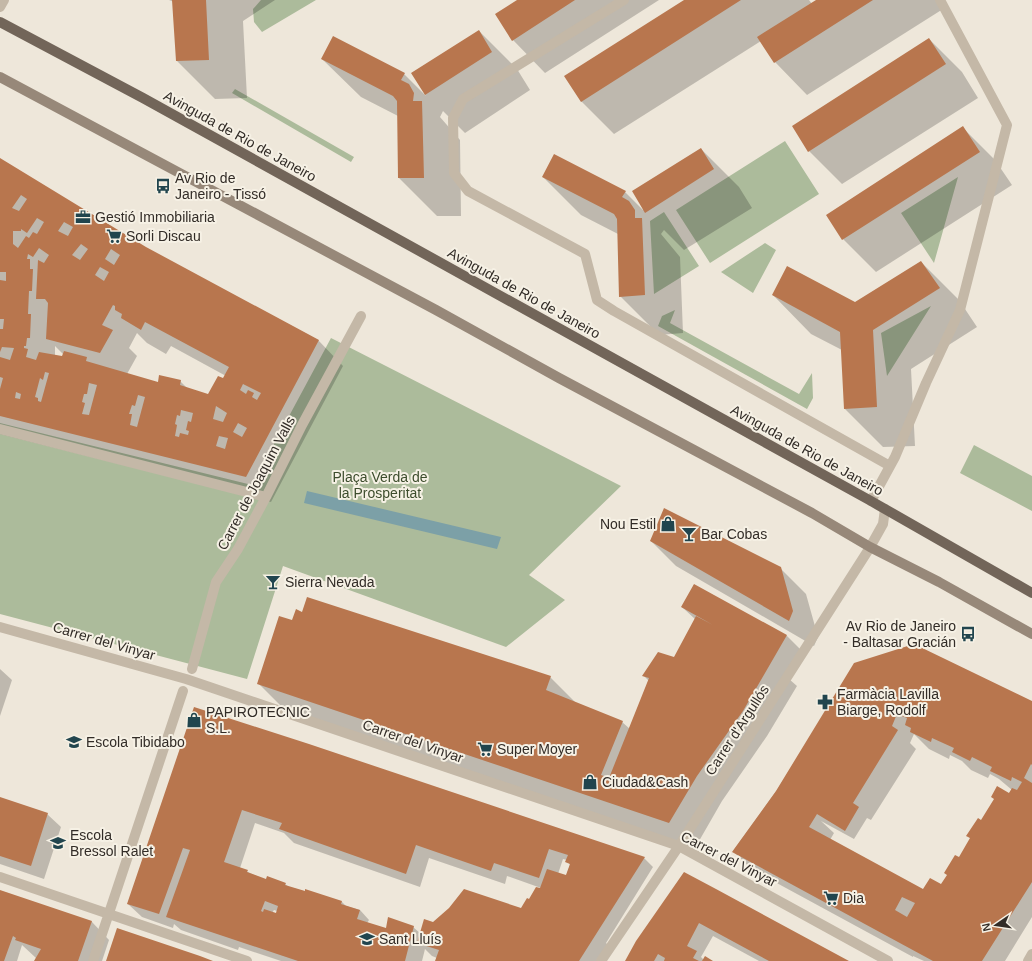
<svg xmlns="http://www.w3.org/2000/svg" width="1032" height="961" viewBox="0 0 1032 961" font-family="Helvetica,sans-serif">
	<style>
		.green { fill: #acbb9b }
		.water { fill: #7ca0a7 }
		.shadow { fill: #0003; fill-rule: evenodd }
		.building { fill: #b8764e; fill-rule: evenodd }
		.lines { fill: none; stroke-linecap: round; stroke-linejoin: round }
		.lane { stroke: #c4b8a7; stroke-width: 10 }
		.street { stroke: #c4b8a7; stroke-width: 10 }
		.secondary { stroke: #978879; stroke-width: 10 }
		.primary { stroke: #726559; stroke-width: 10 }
		.labels { text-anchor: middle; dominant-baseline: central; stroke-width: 4; stroke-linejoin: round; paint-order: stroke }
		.street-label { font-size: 14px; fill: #322c27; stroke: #f6f1e5 }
		.poi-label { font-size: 14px; fill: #322c27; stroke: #f6f1e5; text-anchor: start }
		.park-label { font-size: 14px; fill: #3d4d2d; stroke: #f6f1e5 }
	</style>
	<rect width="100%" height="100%" fill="#eee7da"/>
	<path class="green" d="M261 0H316L262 32 254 22 253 9Z
		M235 89 354 157 351 162 232 93Z
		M785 141 819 194 710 263 676 210Z
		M958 177 934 263 901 213Z
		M664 212 699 266 654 294 650 221Z
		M765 243 776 250 753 293 721 272Z
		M931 306 887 376 881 333Z
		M675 310 670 323 799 394 812 373 813 398 807 409 658 326 662 316Z
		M331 338 621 486 529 575 565 600 506 647 283 566 247 679 0 614V423L252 485Z
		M974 445 1032 476V511L960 473Z"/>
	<path class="water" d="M307 491 501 537 497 549 304 503Z"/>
	<path class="shadow" d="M169 0H275L243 21 247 98 215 99 177 61 174 2Z
		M519 0H659L545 73 513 40Z
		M686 0H809L812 4 818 0H937L943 9 807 95 775 62 761 41 614 134 581 101Z
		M479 31 517 69 530 90 465 133 443 111 440 117 460 140 461 216H437L399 178 398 116 361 97 322 59 404 74 426 96 412 73Z
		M929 39 962 72 978 98 842 184 809 151Z
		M962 127 995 160 1012 185 876 272 843 239Z
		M701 149 739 187 752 208 684 250 664 230 661 234 680 257 683 333 659 335 620 296 618 234 581 215 543 177 625 192 643 210Z
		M0 159 145 248 318 340 343 366 271 502 0 434ZM137 333 147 343 166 354 171 346 226 376 208 395 188 389 180 381 158 383 127 374 137 356 129 348ZM55 346 64 355 63 358 55 356Z
		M921 262 959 300 977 327 911 369 915 446 883 447 845 409 842 350 811 334 773 295 855 303Z
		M651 541 780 568 806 594 818 637 814 646 676 566Z
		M694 585 787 636 805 654 789 679 797 686 767 736 722 801 695 848 283 708 258 683 293 621 550 677 576 703 622 722 630 729 649 681 644 676 674 658 696 620 682 607Z
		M855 664 1032 703V917L1005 961H924L913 956V957L751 869 733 851 777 790ZM914 734 929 749 949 759 950 755 962 761 971 770 988 778 990 774 999 779 1012 790 968 836 971 839 942 886 922 890 830 840 834 833 821 821 854 839 867 818 871 820 916 749 910 743Z
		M0 669 12 680 0 716Z
		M195 708 644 858 653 867 606 943 610 947 601 961H436L437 958 432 956 425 949 422 961H281L239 947 238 950 181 930 174 924 173 928 142 917 128 904ZM255 823 284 833 294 843 420 887 429 858 505 884 507 876 541 888 522 909 433 923 421 934 413 927 386 930 367 923 369 920 360 910 346 906 342 902 289 887 285 884 266 881 240 868ZM563 859 567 860 570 865 566 876 558 874ZM274 910 277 911 276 914 272 913Z
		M0 798 47 814 61 827 44 879 0 864Z
		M684 873 847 961H759L713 936 701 957 704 960 711 961H626Z
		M0 891 92 922 109 940 102 961H35L36 958 22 945 17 961H0Z"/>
	<path class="building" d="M172 0H206L209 60 176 61Z
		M517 0H575L512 41 495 14Z
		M684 0H741L581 102 564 76Z
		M816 0H873L774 63 757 37Z
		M479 30 492 52 425 95 411 73Z
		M333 36 405 73 401 80 409 84 414 93 413 101H422L424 178H398L397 101 393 96 321 59Z
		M929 38 946 64 808 152 792 126Z
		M963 126 980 152 842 240 826 215Z
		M701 148 714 169 645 213 632 191Z
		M554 154 626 191 622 197 629 201 635 210V218H642L645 295 619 297 617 219 614 214 542 177Z
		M0 158 146 247 319 340 246 477 0 416V389L3 378 0 377V357L10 360 14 348 2 347 0 352V329H3L4 319H0V280L6 281V272H0ZM21 195 27 199 19 211 12 208ZM37 218 44 222 37 234 33 232 29 238 26 236 18 248 13 244V231H21V229L27 233ZM64 222 73 227 68 236 58 231ZM81 244 88 249 80 260 72 255ZM39 248 49 255 44 263 38 260 36 299H45L48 303 46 339 100 353 113 330 102 325 113 305 115 306V310L122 314 121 318 141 330 145 322 229 367 223 378 218 376 208 394 180 385 181 380 159 375 158 382 86 361 87 357 64 351 62 356 39 352 36 360 26 357 28 349 24 348V346H26L27 338H30L31 314H28L29 291H32L33 269H30V259H27L28 254 33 257ZM111 249 120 255 114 265 105 259ZM100 267 109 272 104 281 95 275ZM45 372 49 373 41 402 38 401V398L35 397 40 378 43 380ZM89 383 97 385 89 415 82 414 85 403 82 402 84 394H87ZM243 384 261 393 257 400 252 397 254 393 248 390 246 394 240 390ZM16 392 21 394 20 399 15 398ZM138 395 145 397 137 427 130 425 132 414H129L132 405 135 406ZM216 406 227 413 223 422 213 419ZM181 410 193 413 191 422 188 421 186 430 189 431 188 435 180 433 179 437 175 436 177 425 175 424 177 415 180 416ZM238 423 247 428 242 437 233 432ZM219 436 228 438 225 449 216 446Z
		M921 261 940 288 873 330 877 407 844 409 840 332 772 295 787 266 855 302Z
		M664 508 781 567 793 611 789 621 650 541Z
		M694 584 787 635 743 711 697 776 669 823 257 684 279 616 292 620 296 609 302 612 307 597 551 676 546 690 623 721 601 775 609 778 649 678 642 676 658 652 674 657 696 616 713 625 681 607Z
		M914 644 1032 701V765L1031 764 1024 778 1032 783V882L982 961H933L732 852 776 791 854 663ZM897 714 907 718 905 725 911 728 910 732 931 742 932 738 954 748 952 752 970 761 972 757 992 767 990 771 1011 781 1012 777 1022 782 1017 790 1012 788 1009 793 997 786 991 797 994 799 981 820 978 818 966 836 970 838 959 857 955 855 944 873 947 875 941 884 930 878 923 889 809 827 817 814 845 831 859 807 853 803 898 730 892 726ZM902 897 915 903 907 917 895 910Z
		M194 707 309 744 645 857 579 961H435L439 950 417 943 424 919 433 922 449 908 464 889 521 908 527 898 529 899 536 887 540 888 547 869 566 875 570 864 565 862 568 855 549 849 539 878 494 863 491 871 416 845 406 874 279 829 282 823 242 810 224 862 248 870 247 872 266 879 267 876 286 883 285 885 305 891V889L342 901 341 904 360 910 357 919 386 928 388 917 414 926 405 961H298L166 917 190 850 183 848 159 914 127 904ZM265 901 278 906 276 913 264 909 263 912 261 911Z
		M0 797 48 813 31 866 0 856Z
		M684 872 716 889 849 961H769L699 923 687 946 697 951 693 958 699 961H664L665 958 658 954 654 961H625L636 941Z
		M0 890 92 921 78 961H34L41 949 15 940 16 938 13 936 4 961H0Z
		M117 928 200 956 213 961H106Z
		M705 956 713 961H702Z"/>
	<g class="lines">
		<path class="lane" d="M624 0 463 99 453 118 454 173 468 191 585 254 597 300 614 311 890 466
			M0 7 4 0
			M871 501 895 457 926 383 960 310 1007 125 940 0"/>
		<path class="street" d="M0 429 266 497
			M0 627 186 679 679 846 888 961
			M192 669 216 582 238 549 266 497 302 425 361 316
			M0 877 247 961
			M93 961 183 691
			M601 961 679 846 869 549 883 524 885 509
			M1028 961 1032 954"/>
		<path class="secondary" d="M0 77 436 310 559 378 694 450 812 513 870 547 939 582 1032 634"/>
		<path class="primary" d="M0 22 143 98 871 501 1032 593"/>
	</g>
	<defs>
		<g id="bus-bare" transform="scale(1.2)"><path d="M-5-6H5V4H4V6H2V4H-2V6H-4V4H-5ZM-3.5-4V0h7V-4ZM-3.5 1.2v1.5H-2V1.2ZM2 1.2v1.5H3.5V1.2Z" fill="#21454e" stroke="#f6f1e5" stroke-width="2.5" paint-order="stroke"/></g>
		<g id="office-bare" transform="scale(1.2)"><path d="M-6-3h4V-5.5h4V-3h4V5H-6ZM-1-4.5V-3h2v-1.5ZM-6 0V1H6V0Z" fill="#21454e" stroke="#f6f1e5" stroke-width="2.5" paint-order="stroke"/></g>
		<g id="supermarket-bare" transform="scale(1.2)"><path d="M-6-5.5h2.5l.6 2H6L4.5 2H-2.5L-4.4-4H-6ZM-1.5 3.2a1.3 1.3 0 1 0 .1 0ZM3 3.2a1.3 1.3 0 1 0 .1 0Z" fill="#21454e" stroke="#f6f1e5" stroke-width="2.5" paint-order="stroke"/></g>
		<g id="shop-bare" transform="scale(1.2)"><path d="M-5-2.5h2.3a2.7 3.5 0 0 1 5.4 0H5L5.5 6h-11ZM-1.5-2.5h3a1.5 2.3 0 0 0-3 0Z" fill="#21454e" stroke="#f6f1e5" stroke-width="2.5" paint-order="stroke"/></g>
		<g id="bar-bare" transform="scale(1.2)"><path d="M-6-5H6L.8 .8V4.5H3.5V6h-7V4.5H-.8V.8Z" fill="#21454e" stroke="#f6f1e5" stroke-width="2.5" paint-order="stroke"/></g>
		<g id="pharmacy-bare" transform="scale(1.2)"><path d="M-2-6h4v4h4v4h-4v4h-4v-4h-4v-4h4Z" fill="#21454e" stroke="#f6f1e5" stroke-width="2.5" paint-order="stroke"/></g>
		<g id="school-bare" transform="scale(1.2)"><path d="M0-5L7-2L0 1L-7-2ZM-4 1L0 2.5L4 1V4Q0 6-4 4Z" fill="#21454e" stroke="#f6f1e5" stroke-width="2.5" paint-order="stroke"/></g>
	</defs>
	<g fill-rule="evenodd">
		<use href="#bus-bare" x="163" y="186"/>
		<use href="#office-bare" x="83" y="217"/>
		<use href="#supermarket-bare" x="114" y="236"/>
		<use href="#shop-bare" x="668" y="524"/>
		<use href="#bar-bare" x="689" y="534"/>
		<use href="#bar-bare" x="273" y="582"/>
		<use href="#bus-bare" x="968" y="634"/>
		<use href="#pharmacy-bare" x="825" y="702"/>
		<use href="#shop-bare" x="194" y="720"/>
		<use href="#school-bare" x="74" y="742"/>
		<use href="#supermarket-bare" x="485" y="749"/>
		<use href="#shop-bare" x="590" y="782"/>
		<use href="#school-bare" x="58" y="843"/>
		<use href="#supermarket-bare" x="831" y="898"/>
		<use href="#school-bare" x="367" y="939"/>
	</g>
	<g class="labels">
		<g class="street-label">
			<text transform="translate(240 136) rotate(29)">Avinguda de Rio de Janeiro</text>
			<text transform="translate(524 293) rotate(29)">Avinguda de Rio de Janeiro</text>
			<text transform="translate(807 450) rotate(29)">Avinguda de Rio de Janeiro</text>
			<text transform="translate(256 483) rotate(-62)">Carrer de Joaquim Valls</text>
			<text transform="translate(104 641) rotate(16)">Carrer del Vinyar</text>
			<text transform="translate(737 730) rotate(-57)">Carrer d'Argullós</text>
			<text transform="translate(413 741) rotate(19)">Carrer del Vinyar</text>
			<text transform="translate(729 859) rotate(27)">Carrer del Vinyar</text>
		</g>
		<g class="poi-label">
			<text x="175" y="178">Av Rio de<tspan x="175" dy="16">Janeiro - Tissó</tspan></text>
			<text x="95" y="217">Gestió Immobiliaria</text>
			<text x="126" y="236">Sorli Discau</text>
			<text x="656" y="524" text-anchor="end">Nou Estil</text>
			<text x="701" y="534">Bar Cobas</text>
			<text x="285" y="582">Sierra Nevada</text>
			<text x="956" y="626" text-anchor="end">Av Rio de Janeiro<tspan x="956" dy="16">- Baltasar Gracián</tspan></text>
			<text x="837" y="694">Farmàcia Lavilla<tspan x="837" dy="16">Biarge, Rodolf</tspan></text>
			<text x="206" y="712">PAPIROTECNIC<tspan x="206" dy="16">S.L.</tspan></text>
			<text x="86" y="742">Escola Tibidabo</text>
			<text x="497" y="749">Super Moyer</text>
			<text x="602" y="782">Ciudad&amp;Cash</text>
			<text x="70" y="835">Escola<tspan x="70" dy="16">Bressol Ralet</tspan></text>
			<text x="843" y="898">Dia</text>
			<text x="379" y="939">Sant Lluís</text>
		</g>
		<g class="park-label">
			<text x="380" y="477">Plaça Verda de<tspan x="380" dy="16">la Prosperitat</tspan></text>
		</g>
	</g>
	<g transform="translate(996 925) rotate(257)" stroke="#f6f1e5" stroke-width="3" paint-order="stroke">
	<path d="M0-3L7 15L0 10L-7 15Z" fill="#322c27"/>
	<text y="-6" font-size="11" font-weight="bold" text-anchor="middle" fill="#322c27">N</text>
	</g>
</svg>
